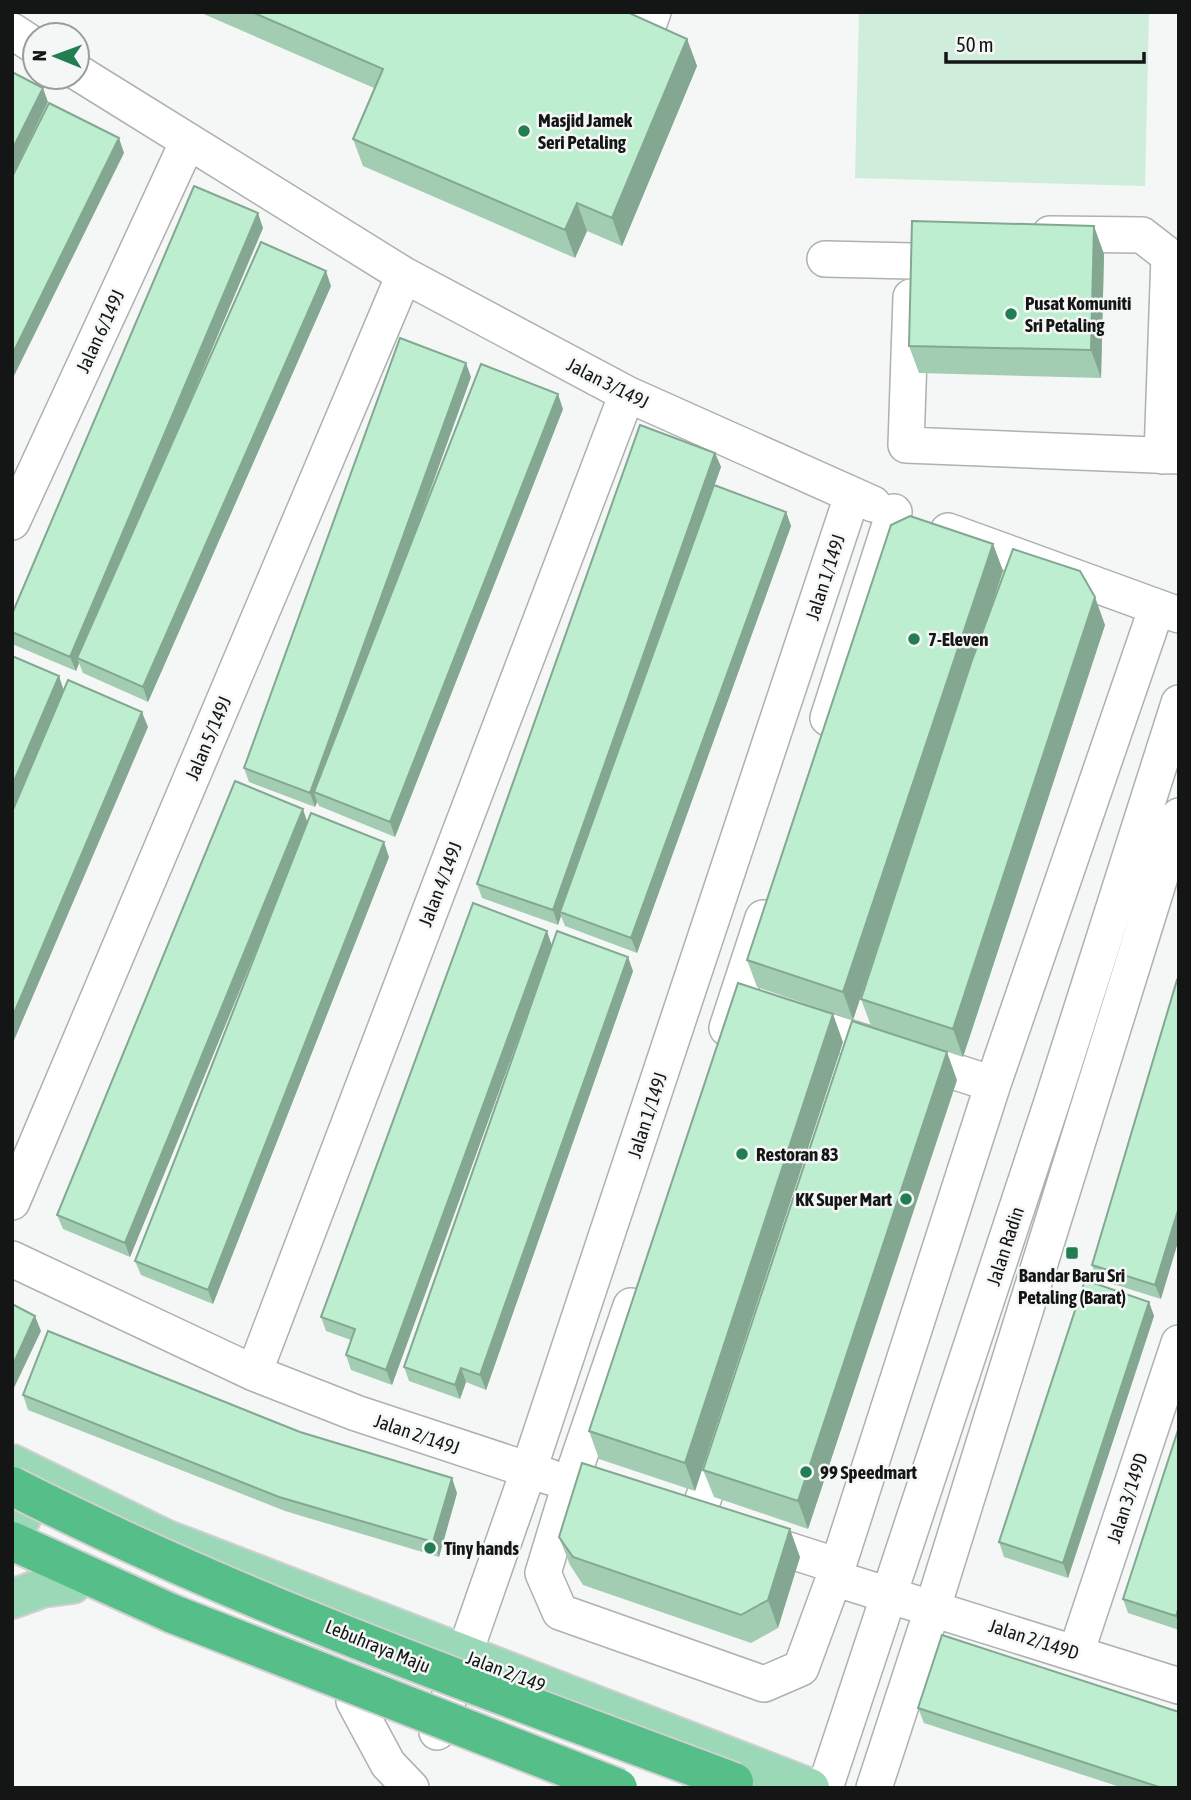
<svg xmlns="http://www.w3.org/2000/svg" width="1191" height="1800" viewBox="0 0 1191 1800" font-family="'Asap Condensed',sans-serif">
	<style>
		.green { fill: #cfeddb }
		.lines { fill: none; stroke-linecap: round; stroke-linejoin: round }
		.minor-casing { stroke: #adb1af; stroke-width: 38 }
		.major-casing { stroke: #d0d0d0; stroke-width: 42 }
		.highway-casing { stroke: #d0d0d0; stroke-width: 42 }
		.minor { stroke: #fff; stroke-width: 35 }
		.major { stroke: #9ad8b8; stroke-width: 38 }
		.highway { stroke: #56be88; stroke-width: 38 }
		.highway-bridge-casing { stroke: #d0d0d0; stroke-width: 42; stroke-linecap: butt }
		.highway-bridge { stroke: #56be88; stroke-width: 38 }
		.wall { fill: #a3cdb3 }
		.shaded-wall { fill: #84a792 }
		.building { fill: #bdeed0; stroke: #84a792; stroke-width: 2 }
		.poi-dot { fill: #227d52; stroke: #f4f7f5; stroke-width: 2.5 }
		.labels { text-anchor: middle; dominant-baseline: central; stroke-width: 5; stroke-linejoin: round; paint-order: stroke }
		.poi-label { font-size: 19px; font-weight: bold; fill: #141515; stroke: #f4f7f5; text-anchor: start }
		.street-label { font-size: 19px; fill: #141515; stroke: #f4f7f5 }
	</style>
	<rect width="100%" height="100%" fill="#f4f7f5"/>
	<path class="green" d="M859 12H1149L1145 186 855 178Z"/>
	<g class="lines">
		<g class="minor-casing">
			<path id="minor" d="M12 31 35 46
				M645 34 653 12
				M77 72 404 275 627 394 873 504
				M1050 234 1142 235 1169 256 1162 456
				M825 259 912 261
				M911 297 906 445 1179 456
				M12 522 188 141
				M948 531 1179 615
				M828 718 894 512
				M797 1021 993 1084
				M727 1028 763 918
				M12 1202 404 275
				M12 1259 254 1373 356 1413 550 1477
				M631 1306 571 1481 543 1573 560 1612 764 1684 801 1668 834 1578 993 1084 1157 607
				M254 1373 627 394
				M696 1520 724 1438
				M754 1539 838 1566
				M834 1578 1179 1686
				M1076 1653 1179 1343
				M354 1701 388 1764 411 1788
				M437 1732 528 1472 852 496
				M825 1788 1051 1105 1179 703
				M874 1788 933 1607 1179 816"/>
		</g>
		<g class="major-casing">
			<path id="major" d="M12 1464 165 1539 810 1788
				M12 1536 41 1479
				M12 1599 42 1588 72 1584"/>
		</g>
		<g class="highway-casing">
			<path id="highway" d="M12 1541 173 1614"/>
		</g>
		<use href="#minor" class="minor"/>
		<use href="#major" class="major"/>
		<use href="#highway" class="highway"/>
		<g class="highway-bridge-casing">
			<path id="highway-bridge" d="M12 1486C243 1604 491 1691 734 1782
				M173 1614 618 1788"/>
		</g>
		<use href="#highway-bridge" class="highway-bridge"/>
	</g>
	<path class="wall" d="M199 12H627L687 39 697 66 622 246 587 231 575 258 363 166 353 139 374 88Z
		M263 228 165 460 331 286 148 702 83 673 79 663 76 671 12 644V614Z
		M1104 254 1101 378 919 373 909 346Z
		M471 377 413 539 563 409 395 837 319 806 317 802 315 807 249 782 244 768Z
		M715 453 721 467 714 486 786 512 791 526 637 953 565 926 561 916 558 925 482 898 477 884Z
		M993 544 1003 571 980 640 1105 625 963 1057 871 1026 861 999 915 834 853 1020 757 987 747 960Z
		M308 823 389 857 213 1304 141 1275 135 1261 293 861 130 1257 63 1229 57 1215Z
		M552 945 633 971 486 1390 466 1382 460 1399 409 1381 404 1367 546 962 392 1385 351 1370 346 1355 351 1340 326 1331 321 1317Z
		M1179 981 1161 1299 1097 1279 1092 1265Z
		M843 1042 695 1491 599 1459 589 1431Z
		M957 1080 808 1529 714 1497 703 1470Z
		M1149 1302 1154 1316 1068 1578 1004 1557 999 1542Z
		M23 1395 300 1432 457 1493 439 1557 285 1511 28 1410Z
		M1179 1427V1630L1128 1613 1123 1599Z
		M559 1537 800 1557 778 1628 751 1643 583 1585 570 1565Z
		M918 1708 1179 1788H1123L924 1723Z"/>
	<path class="shaded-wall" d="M687 39 697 66 622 246 612 218Z
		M43 88 48 102 12 176V150Z
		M119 138 124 153 12 380V355Z
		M577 203 587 231 575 258 565 230Z
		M258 213 263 228 81 659 77 658 79 663 76 671 70 657Z
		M1094 226 1104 254 1101 378 1091 350Z
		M326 271 331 286 148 702 143 687Z
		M466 363 471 377 320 794 314 792 317 802 315 807 310 793Z
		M558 394 563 409 395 837 390 822Z
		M715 453 721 467 562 913 560 912 561 916 558 925 553 910Z
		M786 512 791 526 637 953 631 938Z
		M993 544 1003 571 853 1020 843 992Z
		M1095 597 1105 625 963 1057 953 1029Z
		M59 676 64 691 12 812V786Z
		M142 712 148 727 12 1045V1018Z
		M303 809 308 824 130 1257 125 1243Z
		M384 842 389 857 213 1304 208 1290Z
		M547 931 552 946 392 1385 386 1370Z
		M628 957 633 971 486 1390 480 1375Z
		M833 1014 843 1042 695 1491 685 1463Z
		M947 1052 957 1080 808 1529 798 1501Z
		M1179 1207V1239L1161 1299 1155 1285Z
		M1149 1302 1154 1316 1068 1578 1063 1563Z
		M35 1316 41 1331 13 1390 12 1367Z
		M461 1368 466 1382 460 1399 455 1385Z
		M452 1478 457 1493 439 1557 433 1542Z
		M790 1529 800 1557 778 1628 768 1600Z
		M1179 1607V1624L1176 1616Z"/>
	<path class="building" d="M252 12H627L687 39 612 218 577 203 565 230 353 139 383 69Z
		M12 72 43 88 12 150Z
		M49 103 119 138 12 355V177Z
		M194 186 258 213 70 657 12 632V614Z
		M912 221 1094 226 1091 350 909 346Z
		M261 242 326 271 143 687 77 658Z
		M400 338 466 363 310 793 244 768Z
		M481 364 558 394 390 822 314 792Z
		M640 425 715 453 553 910 477 884Z
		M714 485 786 512 631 938 560 912Z
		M910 516 993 544 843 992 747 960 891 525Z
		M1013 549 1080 571 1095 597 953 1029 861 999 971 663Z
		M12 656 59 676 12 786Z
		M68 680 142 712 12 1018V812Z
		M235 781 303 809 125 1243 57 1215Z
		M311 813 384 842 208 1290 135 1261Z
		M473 903 547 931 386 1370 346 1355 355 1329 321 1317Z
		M557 931 628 957 480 1375 461 1368 455 1385 404 1367Z
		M1177 980 1179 981V1207L1155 1285 1092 1265Z
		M738 983 833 1014 685 1463 589 1431Z
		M852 1021 947 1052 798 1501 703 1470Z
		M1085 1280 1149 1302 1063 1563 999 1542Z
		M12 1304 35 1316 12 1367Z
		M48 1331 300 1432 452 1478 433 1542 279 1497 23 1395Z
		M1179 1427V1607L1176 1616 1123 1599Z
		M582 1463 790 1529 768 1600 741 1615 573 1557 559 1537Z
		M942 1635 1179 1712V1788H1162L918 1708Z"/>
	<g class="poi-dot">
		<circle cx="524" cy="131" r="7"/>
		<circle cx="1011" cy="314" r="7"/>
		<circle cx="914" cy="639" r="7"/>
		<circle cx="742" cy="1154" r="7"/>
		<circle cx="906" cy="1199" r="7"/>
		<rect x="1065" y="1246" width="14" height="14" rx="3.5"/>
		<circle cx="806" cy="1472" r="7"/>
		<circle cx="430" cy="1548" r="7"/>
	</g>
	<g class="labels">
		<g class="poi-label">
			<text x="538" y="120">Masjid Jamek<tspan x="538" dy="22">Seri Petaling</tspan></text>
			<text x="1025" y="303">Pusat Komuniti<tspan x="1025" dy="22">Sri Petaling</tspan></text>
			<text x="928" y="639">7-Eleven</text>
			<text x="756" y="1154">Restoran 83</text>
			<text x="892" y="1199" text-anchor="end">KK Super Mart</text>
			<text x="1072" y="1275" text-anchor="middle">Bandar Baru Sri<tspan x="1072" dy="22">Petaling (Barat)</tspan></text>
			<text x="820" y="1472">99 Speedmart</text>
			<text x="444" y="1548">Tiny hands</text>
		</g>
		<g class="street-label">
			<text transform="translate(100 331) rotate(-65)">Jalan 6/149J</text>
			<text transform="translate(608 383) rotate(27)">Jalan 3/149J</text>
			<text transform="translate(825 577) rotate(-72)">Jalan 1/149J</text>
			<text transform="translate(208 738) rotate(-67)">Jalan 5/149J</text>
			<text transform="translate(440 884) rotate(-69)">Jalan 4/149J</text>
			<text transform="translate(647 1115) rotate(-72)">Jalan 1/149J</text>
			<text transform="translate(1005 1246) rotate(-72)">Jalan Radin</text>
			<text transform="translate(417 1434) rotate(19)">Jalan 2/149J</text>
			<text transform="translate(1127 1498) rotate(-72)">Jalan 3/149D</text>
			<text transform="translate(1034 1639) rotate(18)">Jalan 2/149D</text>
			<text transform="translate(378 1646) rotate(22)">Lebuhraya Maju</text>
			<text transform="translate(506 1671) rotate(21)">Jalan 2/149</text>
		</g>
	</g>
	<rect width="1191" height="1800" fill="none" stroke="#141515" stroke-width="28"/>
	<g transform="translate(56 56) rotate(271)"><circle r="33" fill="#f4f7f5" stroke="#9a9d9b" stroke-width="2"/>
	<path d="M0-5L12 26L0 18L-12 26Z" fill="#227d52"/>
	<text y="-10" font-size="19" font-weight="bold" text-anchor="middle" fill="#141515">N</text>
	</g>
	<path d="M946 52v10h198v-10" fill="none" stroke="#141515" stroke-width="3.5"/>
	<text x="956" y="52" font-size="21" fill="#141515" stroke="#f4f7f5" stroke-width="5" paint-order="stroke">50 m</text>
</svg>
